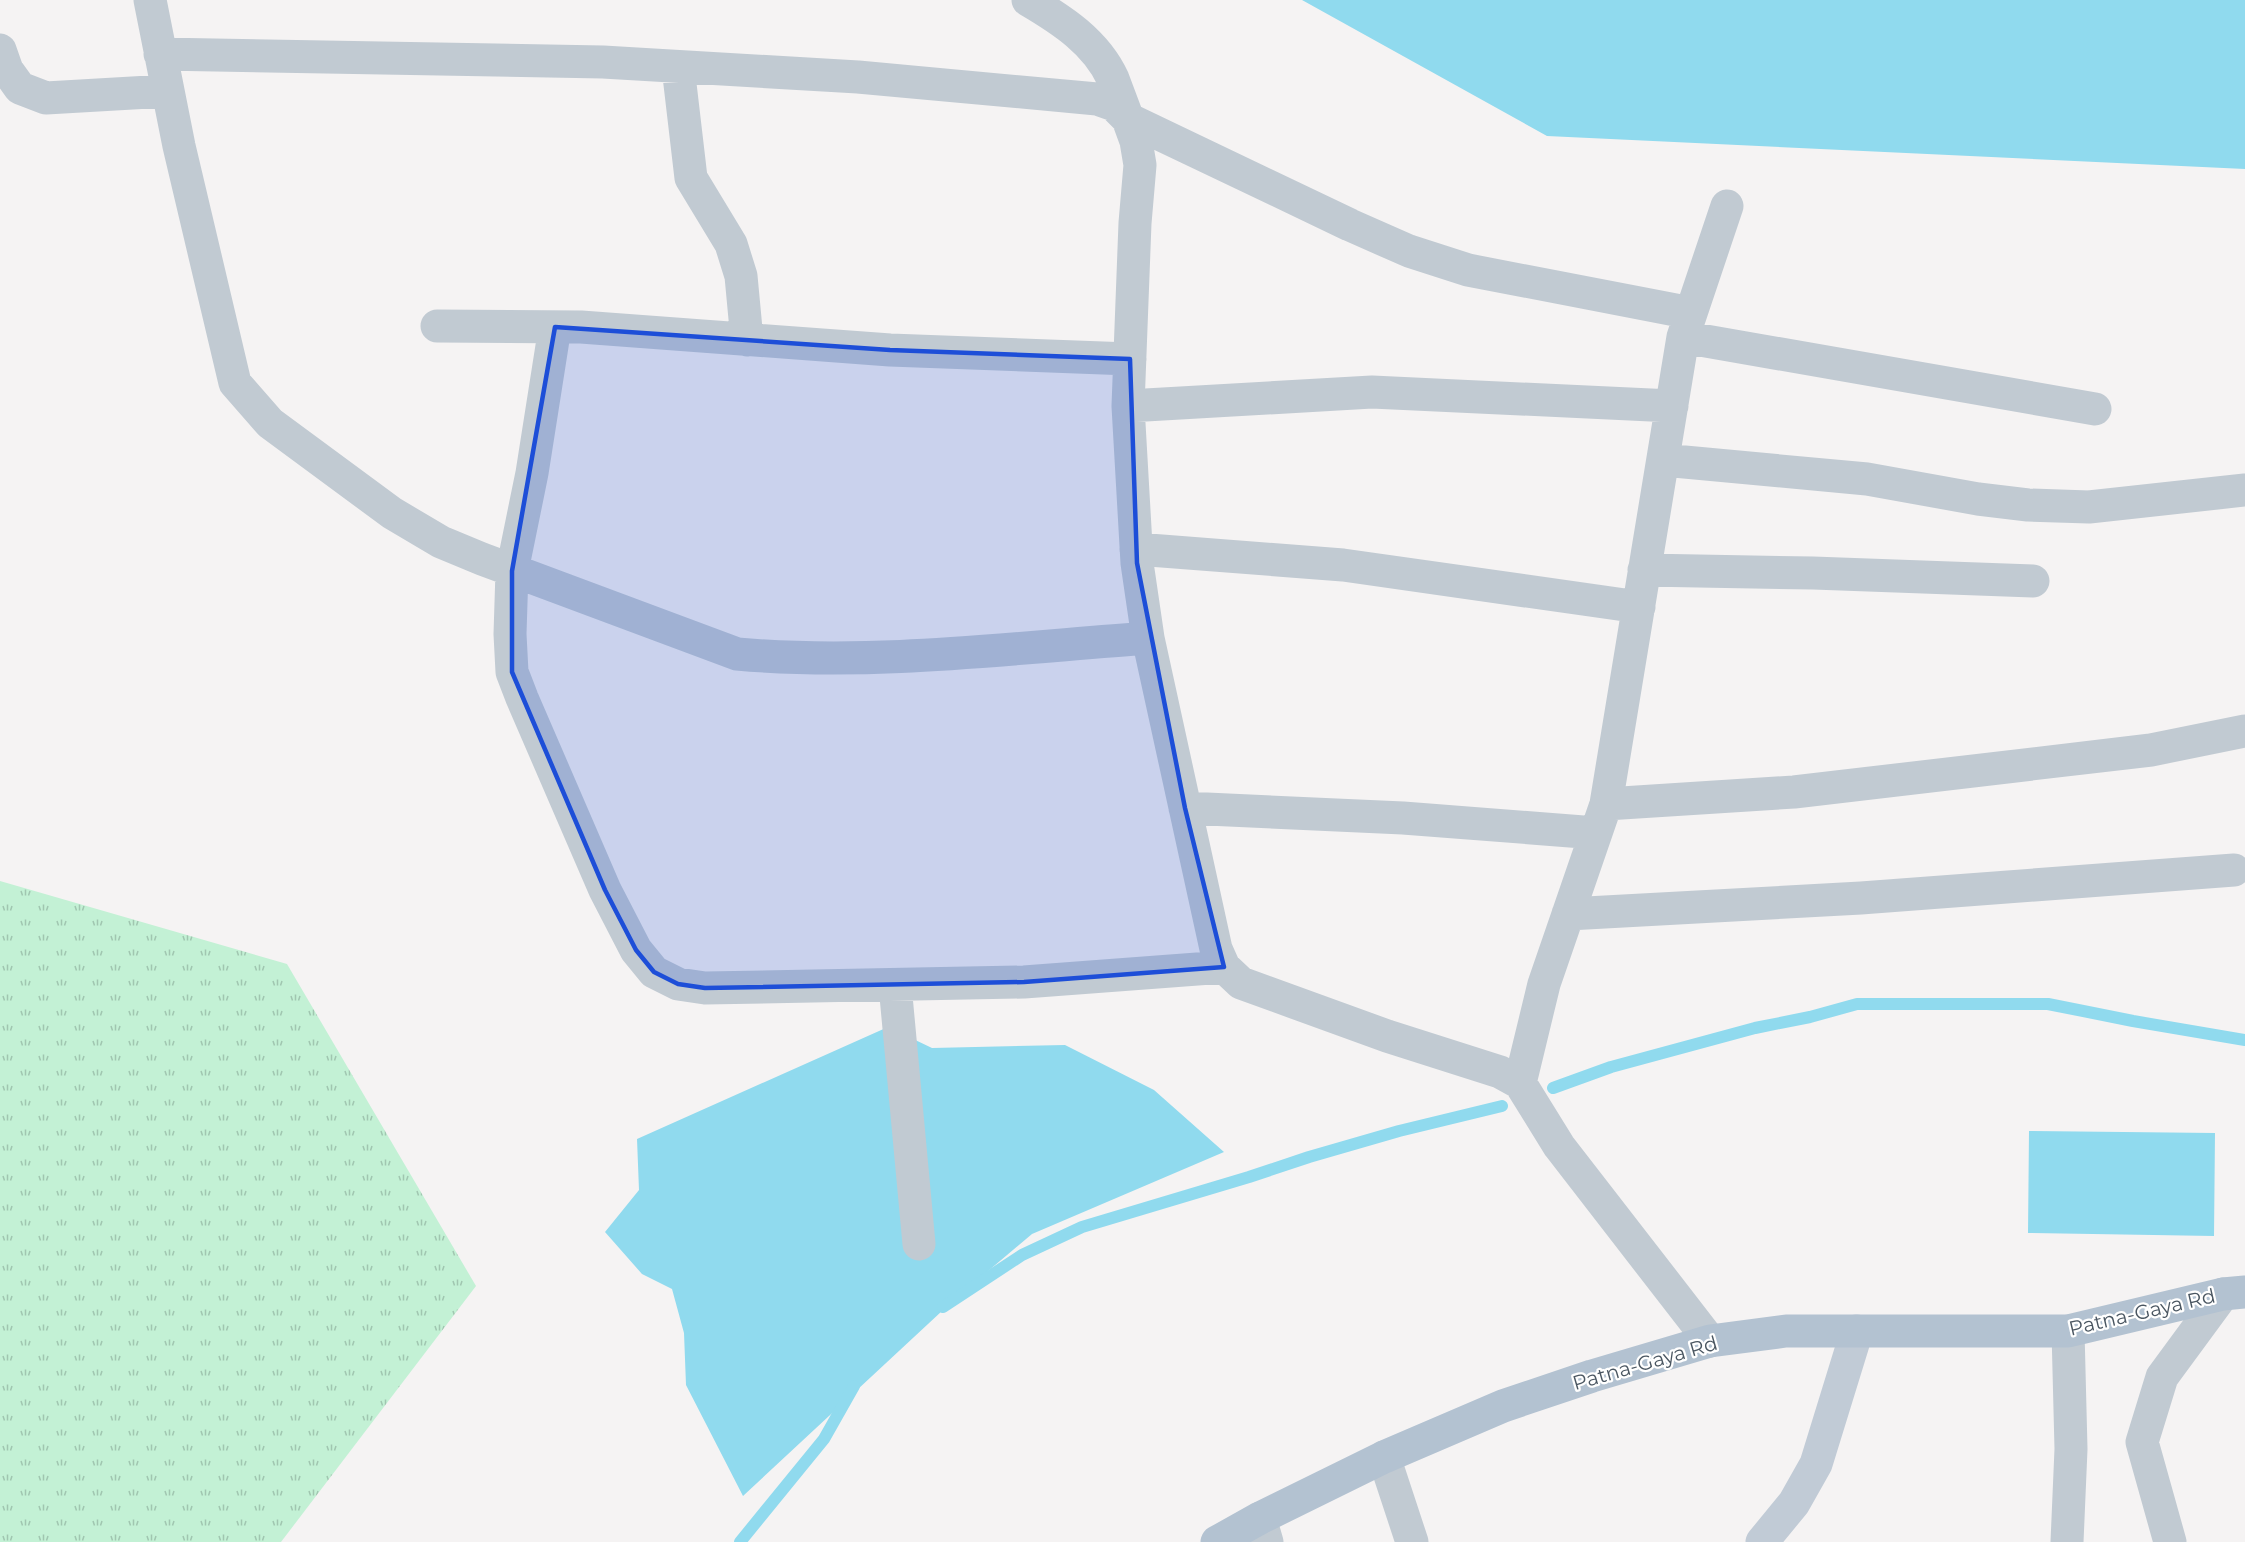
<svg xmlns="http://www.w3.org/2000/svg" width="2245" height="1542" viewBox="0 0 2245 1542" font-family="Montserrat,sans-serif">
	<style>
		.grass { fill: url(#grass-tufts) }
		.water { fill: #90daee }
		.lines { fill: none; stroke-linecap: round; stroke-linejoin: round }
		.stream { stroke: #90daee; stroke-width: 12 }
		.street { stroke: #c1cad2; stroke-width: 33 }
		.secondary { stroke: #c1cbd6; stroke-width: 33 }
		.primary { stroke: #b3c2d1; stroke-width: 33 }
		.marked { fill: #1d4ed8; fill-opacity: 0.2; stroke: #1d4ed8; stroke-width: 4.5; stroke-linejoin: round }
		.labels { text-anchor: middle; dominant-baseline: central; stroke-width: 4.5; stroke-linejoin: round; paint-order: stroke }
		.street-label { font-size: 20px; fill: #4a5661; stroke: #fff }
	</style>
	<defs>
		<pattern id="grass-tufts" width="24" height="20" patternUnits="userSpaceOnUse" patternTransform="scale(1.5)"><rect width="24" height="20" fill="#c3f1d5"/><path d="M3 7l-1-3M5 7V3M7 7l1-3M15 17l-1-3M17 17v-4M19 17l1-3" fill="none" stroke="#a0c6b0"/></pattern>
	</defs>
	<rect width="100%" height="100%" fill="#f5f3f3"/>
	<path class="grass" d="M0 881 287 964 476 1286 281 1542H0Z"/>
	<path class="water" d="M1302 0H2245V169L1547 136Z
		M888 1027 932 1048 1065 1045 1154 1090 1224 1152 1032 1234 956 1298 743 1496 686 1385 684 1333 672 1289 642 1274 605 1232 639 1190 637 1139Z
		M2029 1131 2215 1133 2214 1236 2028 1233Z"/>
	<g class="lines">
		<path class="stream" d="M1553 1088 1611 1067 1755 1028 1810 1017 1857 1004H2048L2133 1021 2245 1040
			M943 1307 1022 1255 1082 1227 1249 1177 1309 1157 1399 1131 1502 1106
			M740 1542 824 1439 854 1386"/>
		<path class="street" d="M150 0 179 146 235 383 270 423 392 513 441 542 482 559 737 654C872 666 1013 648 1148 638
			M1028 0C1062 20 1096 42 1113 79 1118 92 1123 106 1128 119L1350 225 1409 251 1468 270 1691 313
			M0 50 7 70 20 88 46 98 167 91
			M160 54 603 62 858 77 1097 99 1114 105 1128 119 1136 141 1140 165 1135 223 1128 406 1137 563 1148 638 1216 949 1224 967 1241 983 1387 1036 1500 1072 1520 1083 1559 1146 1710 1341
			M678 67 691 178 731 244 741 276 747 340
			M437 326 581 327 890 350 1130 359
			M555 327 532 473 512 571 510 634 512 672 522 698 605 890 636 950 654 972 678 984 705 988 1024 982 1224 967
			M1683 337 2095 409
			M1128 406 1372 392 1672 406
			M1663 460 1867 479 1978 499 2028 505 2089 507 2245 490
			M1136 549 1343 565 1639 607
			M1644 570 1813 573 2033 581
			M1606 804 1794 792 2151 750 2245 731
			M1185 808 1403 818 1596 833
			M1568 914 1861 898 2234 870
			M895 985 919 1244
			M1520 1083 1544 984 1606 804 1683 337 1727 206
			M1384 1457 1412 1542
			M1260 1518 1267 1542
			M2067 1542 2071 1449 2068 1331
			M2170 1542 2142 1442 2162 1377 2223 1294"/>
		<path class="secondary" d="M1762 1542 1794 1503 1816 1464 1857 1331"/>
		<path class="primary" d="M1217 1542 1260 1518 1384 1457 1503 1406 1592 1376 1710 1341 1786 1331H2068L2223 1294 2245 1292"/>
	</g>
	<path class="marked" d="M555 327 890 350 1130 359 1137 563 1185 808 1224 967 1024 982 705 988 678 984 654 972 636 950 605 890 512 672V571Z"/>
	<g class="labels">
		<g class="street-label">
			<text transform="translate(2142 1312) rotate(-13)">Patna-Gaya Rd</text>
			<text transform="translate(1645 1363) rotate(-16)">Patna-Gaya Rd</text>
		</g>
	</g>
</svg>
